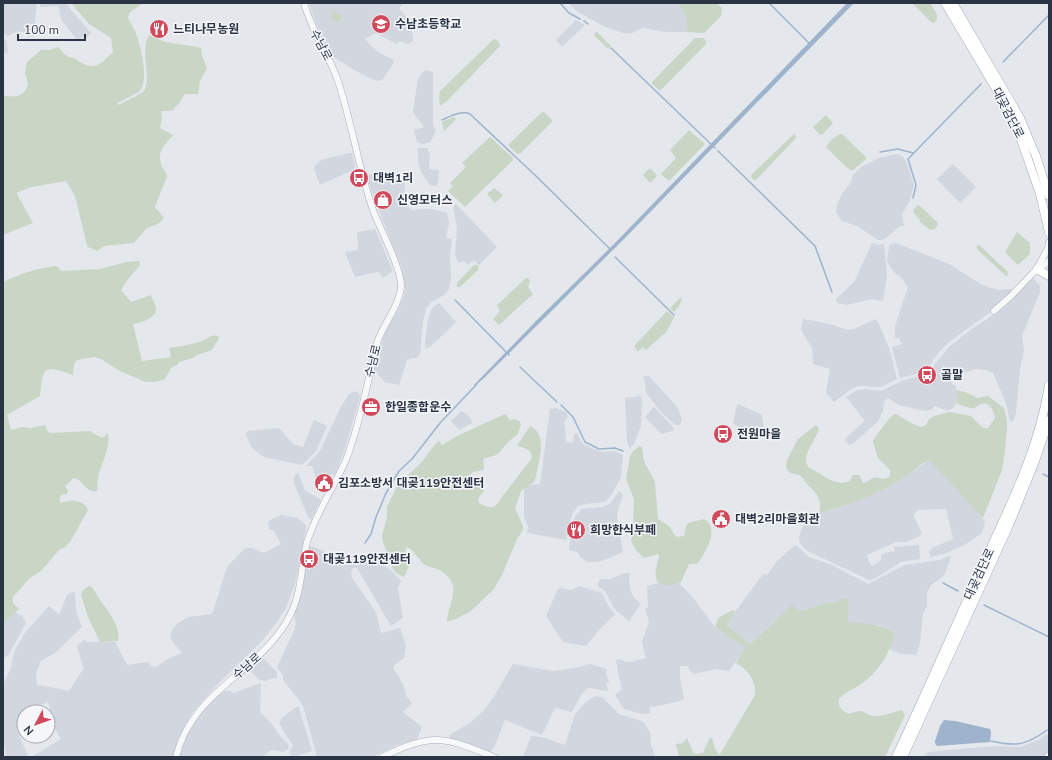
<svg xmlns="http://www.w3.org/2000/svg" width="1052" height="760" viewBox="0 0 1052 760" font-family="'Nunito Sans','Noto Sans KR',sans-serif">
	<style>
		.built { fill: #d2d6de; fill-rule: evenodd }
		.green { fill: #c9d6c5 }
		.water { fill: #9fb4cc }
		.lines { fill: none; stroke-linecap: round; stroke-linejoin: round }
		.stream { stroke: #9fb4cc; stroke-width: 1.5 }
		.minor-casing { stroke: #a9aeb7; stroke-width: 7 }
		.major-casing { stroke: #a3abb8; stroke-width: 9 }
		.minor { stroke: #f7f8fa; stroke-width: 6 }
		.major { stroke: #fff; stroke-width: 8 }
		.labels { text-anchor: middle; dominant-baseline: central; stroke-width: 3; stroke-linejoin: round; paint-order: stroke }
		.poi-label { font-size: 12px; font-weight: bold; fill: #2b3445; stroke: #f4f6f9; text-anchor: start }
		.street-label { font-size: 12px; fill: #2b3445; stroke: #f4f6f9 }
	</style>
	<rect width="100%" height="100%" fill="#e4e7ec"/>
	<path class="built" d="M3 3H37L35 19 37 31 35 35 29 37 23 32 18 31 7 36 3 32Z
		M41 3H67L71 10 91 33 85 39 83 37 78 41 62 21 58 6 40 7Z
		M309 3H403L399 9 407 17 413 36V41L408 44 400 41 397 44 376 33 365 39 371 46 381 54 394 60 393 64 382 80 379 81 374 80 354 70 334 57 315 21Z
		M569 3H678L685 11 686 21 688 25 687 32H665L643 28 630 34 623 33 603 26 575 10Z
		M576 20 585 25 562 47 556 40Z
		M3 37 7 42 8 54 3 52Z
		M426 70 433 72V124L436 131 430 142 423 144 417 142 414 130 424 127 414 114 413 111 418 79 421 74Z
		M418 148H428V151L430 152 429 169 439 170 438 182 437 186 430 185 421 172 418 162Z
		M350 153H352L355 166 353 170 320 185 314 168 318 162 324 159Z
		M898 154 902 156 906 161 914 185 909 202 902 214 903 221 905 226H900L886 238 882 240H878L857 226 842 221 836 212 837 205 842 194 851 182 853 175 861 167 879 158Z
		M953 164 976 187 960 203 937 179Z
		M371 174 389 176 404 181 405 191 403 197 411 210 431 209 447 213 449 223 446 238 452 239 450 257 451 279 449 289 444 295 431 302 426 309 423 321 420 354 417 358H412L407 360 399 385 385 382 374 370 385 332 398 310 404 296 405 288 402 268 383 221 370 186 368 177V175Z
		M456 204 497 247 479 265 474 260 468 265 464 261 459 263 457 261 455 254 457 228 453 207Z
		M375 229 393 271 383 278 378 272 355 277 345 252 358 250 357 232Z
		M872 243 878 245 884 244 887 275 883 301 871 299 847 305 837 303 836 299 854 282Z
		M896 243 949 264 982 285 998 290 1011 289 1012 291 988 314 950 341 940 351 924 372 900 378 892 347 902 344 899 338H895V326L908 287 900 276 897 275 890 267 887 261 889 246 891 244Z
		M1034 279 1040 286V292L1022 336 1024 351 1020 368 1016 413 1013 422 1010 421 1006 403 993 373 986 370 976 369 951 377 952 384 956 386V394L958 397 955 406 950 410 948 411 935 406 931 410 925 411 899 405 888 398 884 402 883 411 878 421 854 443 849 445 845 440 848 436 865 421 846 397 857 390 866 389 881 391 904 380 927 374 949 347 969 331 993 315 1029 281Z
		M439 303 456 322 430 347 427 348 425 347V342L428 320 432 308Z
		M803 319 829 324 848 330 854 329 876 319 879 324 889 348 897 379 881 387 860 386 853 388 834 402 827 394 826 392 830 369 813 364 812 348 801 330Z
		M644 376H649L678 408 682 419 680 425H675L661 412 648 395 646 392Z
		M355 391 359 394 360 397 344 452 335 474 316 479 312 466H306L320 451 341 407 349 394Z
		M641 396 642 401 641 425 634 444 629 448 627 441 625 398Z
		M738 404 762 415 764 430 754 433 750 432 733 424 736 408Z
		M654 407 672 426 674 429 673 431 661 434 646 418V416Z
		M556 408 566 412 568 416 564 423 565 427 566 442 573 443 574 435 575 433H577L583 444 596 450 603 452 614 451 623 455 621 477 612 494 605 502 585 504 578 506 573 513 570 521 566 540 527 533 528 527 524 516V488L530 485 540 484 550 409Z
		M461 411 468 415 473 422 460 430 458 429 451 421Z
		M314 420 327 426 316 451 302 465 264 457 252 448 246 435V433L248 431 279 428 293 444 303 447Z
		M928 461 933 463 977 511 985 522 982 533 966 544 944 554 930 557 929 552 932 548 953 539 946 509 918 510 914 514V516L922 534 920 536 906 542H896L867 555 868 559 871 565 873 566 881 560V555L888 552 895 551 894 547 919 545 920 559 901 562 874 579 869 580 810 552 805 549 800 543 799 538 801 530 809 517 819 513 835 509 885 488 909 474Z
		M298 472 305 491 321 499 311 520 308 517 294 483V477Z
		M619 491 623 495 618 509 617 517 623 552 607 559 597 562H587L579 556V553L569 550 571 530 574 519 576 515 582 509 602 507 611 503Z
		M282 515 298 518 306 525V529L295 584 286 608 277 622 262 641 215 687 192 713 181 733 172 757H6L3 734V685L11 668 14 652 25 633 49 606 58 614 60 613 67 595 72 592 75 593 76 611 82 627 55 653 41 661 36 673 37 685 51 687 69 691 84 668 82 664 77 646 84 640 87 642H115L127 665 148 662 151 666 156 667 169 658 182 653 172 641 170 637 172 630 178 623 189 617 211 614 213 612 227 567 243 550 246 548H252L264 553 281 544 274 531 269 529 268 522 274 518ZM48 702 53 725 61 739 33 756H28L16 728 24 724V712H32L31 709Z
		M795 545 797 546 809 557 832 565 868 584 905 565 940 560 949 556 951 557 945 574 940 579 931 585 927 593V607L923 613 920 643 916 655 908 654H901L889 649 895 633 889 629 879 625 848 623V618L838 602 825 603 803 611H798L775 620 750 644 727 625V623L763 574 767 575 778 560Z
		M311 546 330 554 351 560 366 557 378 561 391 570 401 581 398 588 403 618 391 626 357 568H353L351 572 352 578 376 612 381 633 400 628 406 645 404 658 394 665V669L403 684 407 697 412 703 403 712 422 727 417 739 395 746 372 757H317L304 709 300 701 283 680V675L277 667 294 631 296 624 294 614 302 589 307 556 309 547Z
		M625 573H630L629 580 631 592 634 598 641 604 629 621 619 613 614 608 605 591 598 586V583L601 579H610Z
		M658 583 664 584 679 583 694 599 715 627 732 639 746 647 729 671 716 669 694 674 690 671 687 666H680V678L684 698 683 700 663 705 650 707V713L643 714 627 710 624 709 615 695 622 689 619 678 616 660 619 659 626 662H630L646 658 642 642 649 622 645 608H648L647 586Z
		M579 586 602 593 608 605 615 614 600 629 586 646 563 642 546 616 558 589 560 588 572 590Z
		M15 612 22 616 26 623 8 656 3 658V627L8 619Z
		M263 658 277 672V677L265 681 259 680 249 669Z
		M513 664 553 671 576 668 590 664 607 669 606 674 609 682 606 684 608 691 589 688 586 689 582 694 572 712 555 708 542 735 505 720 494 748 491 751H489L450 738 449 736 451 734 470 723 484 710 493 698Z
		M261 683 260 712 271 723 280 736 289 745 288 749 284 752 274 750H271L262 757H179L188 733 200 714 210 702 225 691H230L234 693Z
		M595 696 602 697 619 714 642 721 645 724 650 732 651 744 655 757H523L531 736 542 737 565 745 575 714 586 702Z
		M296 707H299L300 711 312 751 300 755 292 756 289 753 293 745 285 734 279 722 283 717Z
		M1045 735H1049V751L1044 757H923L927 753 931 752 948 750 996 746 1020 747 1039 740Z"/>
	<path class="green" d="M71 3H143L130 12 128 17C129 22 133 26 135 31 140 44 149 76 141 89 138 94 123 100 117 103L118 105C122 103 141 94 143 92 153 80 139 51 149 35 157 38 163 42 171 43 181 45 191 45 201 48L202 56 207 68 200 81 198 94H185L177 106H176L172 111 170 110 168 111H161L162 118 160 128 173 135C165 145 157 150 161 164 162 169 166 171 167 176L155 207 164 218 158 224 147 228 134 243 104 246 97 251 88 247 87 245 75 196 66 181 32 187 18 192 17 194 33 223 3 235V96C16 96 22 99 28 85L25 72 27 62 41 50H50L58 47C61 50 64 54 67 56 70 58 73 57 76 59 94 72 99 66 113 52L111 38 89 24Z
		M678 3H717L722 8 721 16 704 33 687 32C688 21 685 12 678 3Z
		M912 3H930C935 11 941 16 934 23H932Z
		M334 11 342 16 338 23 330 18Z
		M596 31 611 46 608 49 594 35Z
		M695 38H704L706 42V44L661 90H659L652 84V82Z
		M494 39C497 39 500 43 500 46L447 101 440 106 439 97 440 91Z
		M542 112H544L552 120V122L521 153 517 154 508 145Z
		M826 115 833 123 823 134 820 135 813 127Z
		M454 117 456 119 444 131 442 122Z
		M689 130 705 144 669 181 661 174 676 158 670 150Z
		M794 134 796 136V138L756 180 752 179 751 175Z
		M840 134H842L866 157V159L852 171 844 165 826 147 832 139Z
		M490 137 513 158V160L465 207 448 191 453 186 450 183 466 167 462 163Z
		M650 168 657 176 650 183 643 175Z
		M494 188 503 195 495 203 487 194Z
		M918 205H919L937 222 938 224 935 229 930 230 920 222V220L913 212 914 209Z
		M1017 232 1030 243V254L1018 265 1005 252Z
		M979 245 1008 272 1007 277 977 249 976 247Z
		M139 261 140 265C133 274 127 279 121 290L131 302 151 295C152 299 155 303 156 308 157 319 141 322 133 324L142 361 171 357 169 348C180 346 193 345 204 340 209 338 211 334 218 336L219 338 212 350 197 355 193 358 179 362 177 365 171 368 165 379 155 382H146L120 371 101 359 94 357 77 360 74 364 73 375C44 365 43 365 40 396L7 415 11 430 22 427 31 428 45 425 48 432 51 433 90 431 102 438 108 433C111 449 101 463 98 478 97 483 98 487 97 491 85 493 84 480 74 478L65 486 68 491 67 494 61 495 59 503C69 500 83 498 88 510L70 542 65 547 59 550 42 570 29 579 13 597V603L19 609 8 619 3 627V282C20 274 37 268 56 266L62 271 100 269 126 262Z
		M474 265H477L479 266 478 270 460 287H457V283Z
		M526 278H528L530 281 528 287 533 294 499 325 493 319 500 311 497 305Z
		M680 298 682 299 679 306 674 312 670 308Z
		M667 311 674 317V318L666 332 646 350 643 347 639 351H637L634 346Z
		M956 390 965 392 978 398 988 396 1004 408 1007 420V428L1005 451 1002 470 983 518 930 461C922 461 916 470 909 474 883 492 850 505 819 513 822 500 819 496 810 487 806 484 804 479 800 475L790 473 786 468 787 460 798 439 816 425 819 428C818 437 800 457 808 466 811 470 819 472 823 476 831 481 841 485 850 481L853 475H859L863 483C868 482 869 480 873 478 880 476 882 482 890 476V470L878 458 873 442C873 439 890 417 893 415L896 414 913 424 921 427 926 425 929 419 934 416 950 412 971 416 983 428H988L995 418C994 411 989 400 980 404 978 405 977 407 975 408 970 409 960 405 956 403L958 397 956 394Z
		M505 414 510 420 515 419 519 421 521 424 518 434 508 442 499 453 494 456 485 458 483 460 484 470 473 472 469 476 470 484 473 486 483 489 484 491 479 497 478 502C489 509 495 510 501 498L532 458C531 449 525 448 517 446L530 426C549 435 538 461 536 477L534 482 521 491 515 508 523 526V530L517 539 502 575 494 589 471 611 456 619 447 622C447 604 463 588 444 573 439 568 430 568 425 565 418 560 416 551 407 547L405 551 409 566 404 577 396 573 393 569 383 542 382 536 387 517V507L398 484 421 463 435 444 439 441 442 445 457 436Z
		M640 446 642 447 644 461 655 482 658 519 669 526 676 537 684 536 686 527 688 523 704 519C721 528 705 553 698 563L696 564H689L681 582C674 585 665 586 658 583 653 575 657 564 659 556L658 554 644 558 636 550 631 541 633 533 634 499 626 479 630 456 633 451Z
		M89 586 93 588C100 604 122 622 118 641L100 642 88 617 81 595 83 590Z
		M841 598 848 600V622C865 624 881 623 895 633 890 653 878 673 861 684 855 689 847 691 842 696 838 699 838 703 840 707 849 717 849 713 859 711 864 711 869 716 874 716 883 717 893 712 902 710L905 715 885 757H679L676 744 683 743 687 738 693 752 696 754 703 753 709 739 712 737C713 744 715 749 719 755L720 754 755 695C756 680 748 670 736 663L745 647 732 639 715 627 718 618 733 610 735 612 727 623V625L750 644 792 605 798 611H803L825 603 838 602Z"/>
	<path class="water" d="M847 3H854L623 240 484 378 475 386 474 385 536 321 616 242Z
		M944 720 955 721 990 729 991 732 990 742 937 746 935 743V741L940 726Z"/>
	<g class="lines">
		<path class="stream" d="M560 3 569 13 580 19
			M769 3 810 44
			M584 21 588 24
			M611 48 715 148
			M1003 62 1049 15
			M442 120C451 116 461 110 470 114L537 177 610 249
			M718 151 815 246 832 292
			M880 152 898 149 913 153
			M913 198 916 185 908 159 981 84
			M615 257 674 315
			M455 300 509 355
			M520 367 557 402
			M561 405 573 417 585 442 599 449 615 448 623 451
			M1043 474 1049 477
			M365 543 371 534 376 517 386 493 399 471 412 459 440 423 476 385
			M943 583 958 591
			M984 605 1049 637
			M991 741C1016 747 1027 745 1047 730"/>
		<g class="minor-casing">
			<path id="minor" d="M1038 267 1048 248 1049 242
				M994 311 1012 295 1033 273 1049 261
				M176 757C192 691 256 674 287 621 303 593 300 570 307 542 316 513 334 487 346 460 361 421 368 379 378 340 385 322 399 306 401 287 402 269 380 229 373 210 359 169 352 125 339 84 330 55 312 33 304 3
				M382 757C398 749 420 739 438 740 458 741 476 750 494 757
				M1047 757 1049 755"/>
		</g>
		<g class="major-casing">
			<path id="major" d="M945 3 995 87 1017 128 1040 194 1049 232
				M953 3 1020 118 1036 156 1049 196
				M1037 269 1049 276
				M896 757C925 695 953 632 981 569 1008 510 1039 450 1049 385
				M903 757 1009 525 1035 461 1049 420"/>
		</g>
		<use href="#minor" class="minor"/>
		<use href="#major" class="major"/>
	</g>
	<defs>
		<g id="school-disc" transform="scale(1)"><circle r="9.5" fill="#d1495b" stroke="#f4f6f9"/><path d="M0-5L7-2L0 1L-7-2ZM-4 1L0 2.5L4 1V4Q0 6-4 4Z" fill="#fff"/></g>
		<g id="restaurant-disc" transform="scale(1)"><circle r="9.5" fill="#d1495b" stroke="#f4f6f9"/><path d="M-5-6h1v4h1v-4h1v4h1v-4h1v5L-1.5 .5V6h-2V.5L-5-1ZM5-6V6H3V1.5H1.5Q1.5-4 5-6Z" fill="#fff"/></g>
		<g id="bus-disc" transform="scale(1)"><circle r="9.5" fill="#d1495b" stroke="#f4f6f9"/><path d="M-5-6H5V4H4V6H2V4H-2V6H-4V4H-5ZM-3.5-4V0h7V-4ZM-3.5 1.2v1.5H-2V1.2ZM2 1.2v1.5H3.5V1.2Z" fill="#fff"/></g>
		<g id="shop-disc" transform="scale(1)"><circle r="9.5" fill="#d1495b" stroke="#f4f6f9"/><path d="M-5-2.5h2.3a2.7 3.5 0 0 1 5.4 0H5L5.5 6h-11ZM-1.5-2.5h3a1.5 2.3 0 0 0-3 0Z" fill="#fff"/></g>
		<g id="office-disc" transform="scale(1)"><circle r="9.5" fill="#d1495b" stroke="#f4f6f9"/><path d="M-6-3h4V-5.5h4V-3h4V5H-6ZM-1-4.5V-3h2v-1.5ZM-6 0V1H6V0Z" fill="#fff"/></g>
		<g id="civic-disc" transform="scale(1)"><circle r="9.5" fill="#d1495b" stroke="#f4f6f9"/><path d="M-.6-6.5H3V-4.5H.6V-3L4-1V1h2V6H-6V1h2V-1L-.6-3ZM-1.2 2.5V6h2.4V2.5Z" fill="#fff"/></g>
	</defs>
	<g fill-rule="evenodd">
		<use href="#school-disc" x="381" y="24"/>
		<use href="#restaurant-disc" x="159" y="29"/>
		<use href="#bus-disc" x="359" y="178"/>
		<use href="#shop-disc" x="383" y="200"/>
		<use href="#bus-disc" x="927" y="375"/>
		<use href="#office-disc" x="371" y="407"/>
		<use href="#bus-disc" x="723" y="434"/>
		<use href="#civic-disc" x="324" y="483"/>
		<use href="#civic-disc" x="721" y="519"/>
		<use href="#restaurant-disc" x="576" y="530"/>
		<use href="#bus-disc" x="309" y="559"/>
	</g>
	<g class="labels">
		<g class="poi-label">
			<text x="395" y="24">수남초등학교</text>
			<text x="173" y="29">느티나무농원</text>
			<text x="373" y="178">대벽1리</text>
			<text x="397" y="200">신영모터스</text>
			<text x="941" y="375">골말</text>
			<text x="385" y="407">한일종합운수</text>
			<text x="737" y="434">전원마을</text>
			<text x="338" y="483">김포소방서 대곶119안전센터</text>
			<text x="735" y="519">대벽2리마을회관</text>
			<text x="590" y="530">희망한식부페</text>
			<text x="323" y="559">대곶119안전센터</text>
		</g>
		<g class="street-label">
			<text transform="translate(321 45) rotate(62)">수남로</text>
			<text transform="translate(1008 113) rotate(63)">대곶검단로</text>
			<text transform="translate(373 361) rotate(-76)">수남로</text>
			<text transform="translate(979 574) rotate(-65)">대곶검단로</text>
			<text transform="translate(247 666) rotate(-41)">수남로</text>
		</g>
	</g>
	<rect width="1052" height="760" fill="none" stroke="#2b3445" stroke-width="8"/>
	<g transform="translate(36 724) rotate(229)"><circle r="19" fill="#f4f6f9" stroke="#a4a8b1"/>
	<path d="M0-3L7 15L0 10L-7 15Z" fill="#d1495b"/>
	<text y="-6" font-size="11" font-weight="bold" text-anchor="middle" fill="#2b3445">N</text>
	</g>
	<path d="M18 34v6h67v-6" fill="none" stroke="#2b3445" stroke-width="2"/>
	<text x="24" y="34" font-size="12" fill="#2b3445" stroke="#f4f6f9" stroke-width="3" paint-order="stroke">100 m</text>
</svg>
